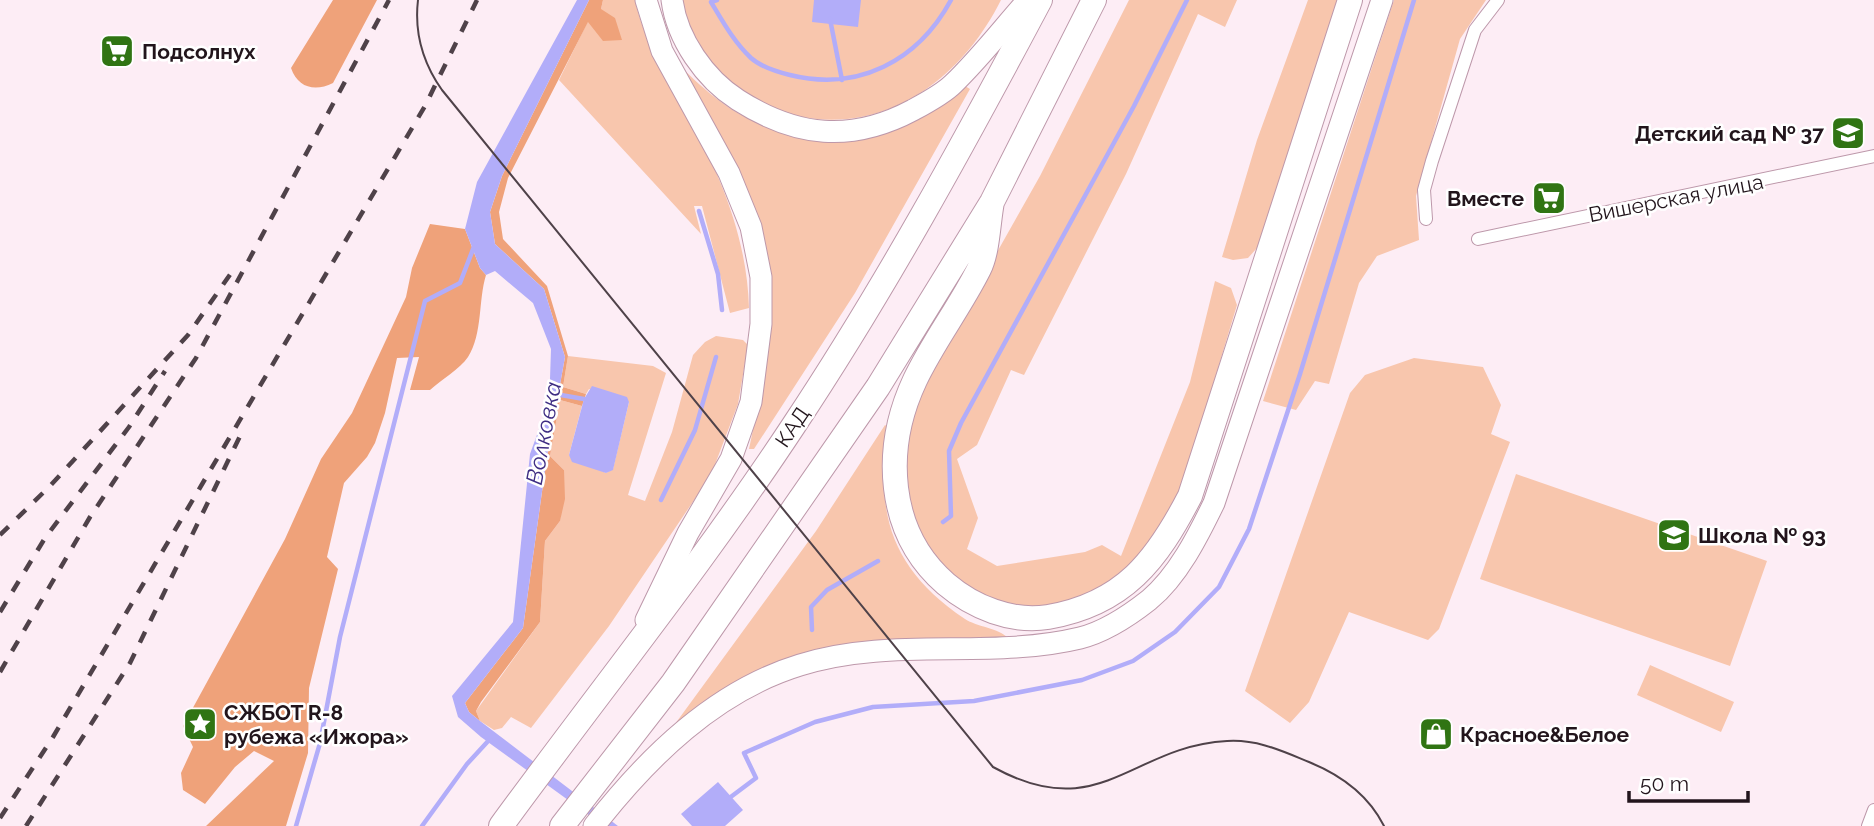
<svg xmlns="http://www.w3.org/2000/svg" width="1874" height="826" viewBox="0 0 1874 826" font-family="Raleway,sans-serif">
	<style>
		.green { fill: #f8c6ad }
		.forest { fill: #efa27a }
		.water { fill: #b2adf9 }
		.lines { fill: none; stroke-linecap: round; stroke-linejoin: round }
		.stream { stroke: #b2adf9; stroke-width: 4.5 }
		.minor-casing { stroke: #bd98aa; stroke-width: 14 }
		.primary-casing { stroke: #bd98aa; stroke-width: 23 }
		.trunk-casing { stroke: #bd98aa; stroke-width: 23 }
		.motorway-casing { stroke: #bd98aa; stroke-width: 26 }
		.minor { stroke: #fff; stroke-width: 12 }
		.primary { stroke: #fff; stroke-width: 21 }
		.trunk { stroke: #fff; stroke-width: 21 }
		.motorway { stroke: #fff; stroke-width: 24 }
		.tram { stroke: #4f4249; stroke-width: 2 }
		.rail { stroke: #4f4249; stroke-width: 4.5; stroke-dasharray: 12 12; stroke-linecap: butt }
		.labels { text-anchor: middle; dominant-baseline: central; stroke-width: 5; stroke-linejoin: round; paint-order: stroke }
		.poi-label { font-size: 21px; font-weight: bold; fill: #22151c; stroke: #fff; text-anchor: start }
		.street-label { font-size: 21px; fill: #22151c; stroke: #fff }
		.water-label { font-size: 23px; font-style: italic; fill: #3e2d83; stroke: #fff }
	</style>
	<rect width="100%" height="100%" fill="#fdedf5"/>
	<path class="green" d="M603 0H635C643 39 665 72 684 107 718 170 747 235 749 308L730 313 702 206H694L701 234 559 80 588 21 601 9Z
		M679 0H1001C955 92 863 148 763 105 739 94 711 74 698 50 690 35 685 16 679 0Z
		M1129 0H1237L1225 27 1198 14 1126 174 1024 375 1011 370 977 445 957 459 978 518 967 549 997 566 1085 552 1102 545 1121 556 1190 382 1215 281 1231 288 1237 305 1178 501 1142 559 1091 596 1033 608 996 601 959 584 919 541 900 471 917 394 1040 176Z
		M1308 0H1342L1257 248 1248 258 1233 260 1222 257 1257 140Z
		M1394 0H1486L1460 39 1416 196 1419 240 1377 256 1359 283 1329 384 1315 381 1296 410 1263 401Z
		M682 68C735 119 759 131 834 133 856 134 876 137 897 129 921 120 944 100 965 86L970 89 855 293 754 449H749L766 367 770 301Z
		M716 336 743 340 748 345 738 404 711 475 609 626 531 728 511 717 502 728 494 730 480 721 476 711 540 622 545 541 560 521 564 470 550 456 560 400 582 406 569 455 606 473 613 469 629 402 589 389 586 394 563 387 568 356 653 366 666 373 628 495 645 501 672 432 693 355 705 342Z
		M1414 358 1483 367 1501 405 1491 434 1510 442 1439 629 1428 640 1349 612 1309 702 1290 723 1245 691 1350 393 1365 375Z
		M885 425 889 428C874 513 891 569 965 619 977 627 999 628 1008 638L825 654 679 726 675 724 816 531Z
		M1516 474 1767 561 1730 666 1480 579Z
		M1650 665 1734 702 1721 732 1637 695Z"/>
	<path class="forest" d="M333 0H377L333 83C315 92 298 88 291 68Z
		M589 0H603L601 9 615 18 622 40 603 41 588 22 508 178 499 212 503 239 547 286 568 356 563 387 586 394 582 406 560 400 550 456 564 470 565 499 560 521 545 541 540 622 481 702 476 711 480 721 469 712 465 703 523 628 547 456 565 357 544 289 495 244 490 212 502 176Z
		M430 224 465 229 480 268 486 275C478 301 483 333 468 357 460 369 441 380 430 390H410L419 357 397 358 385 413 375 443 367 457 344 483 327 557 338 569 309 688 308 753 286 826H206L274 761 254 751 235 767 205 804 183 790 181 773 193 747 183 726 285 539 321 459 352 413 406 297 412 268Z"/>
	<path class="water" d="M577 0H589L502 176 490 212 495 244 544 289 565 357 547 456 523 628 465 703 469 712 480 721 618 826H604L481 737 458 717 452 696 513 622 530 454 546 410 550 379 551 349 533 303 495 271 486 275 480 268 465 229 477 182Z
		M814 0H861L858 27 812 22Z
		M592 386 627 397 629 402 613 470 606 473 572 462 569 455 584 399Z
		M718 782 743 810 725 826H692L681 814Z"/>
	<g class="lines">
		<path class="stream" d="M717 0 711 2C723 22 734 42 751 58 761 67 778 72 790 75 858 92 918 61 951 0
			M830 19 842 80
			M699 211 718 274 722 310
			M555 394 584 399
			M661 500 695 430 716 357
			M943 522 951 516 949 451 961 423 1134 106 1187 0
			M812 630 811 607 827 590 878 561
			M728 799 756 778 744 753 815 722 873 707 974 701 1082 680 1133 661 1175 632 1219 587 1249 529 1300 374 1414 0
			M296 826 320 743 340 637 425 301 460 283 475 244
			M422 826 467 764 490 739"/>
		<g class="minor-casing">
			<path id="minor" d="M1426 219 1424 190 1432 161 1475 30 1498 0
				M1478 239 1874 156
				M1868 826 1874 810"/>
		</g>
		<g class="primary-casing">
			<path id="primary" d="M646 0 662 51 729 173 751 227 761 277V324L751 402 731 459 688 533 646 620"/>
		</g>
		<g class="trunk-casing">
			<path id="trunk" d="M672 0C677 39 705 79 738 100 796 137 851 143 913 110 926 103 943 94 953 84 980 58 1003 28 1028 0
				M594 826C648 757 715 691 800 665 892 636 989 660 1080 638 1104 632 1130 615 1149 600 1178 576 1198 536 1214 503L1382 0"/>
		</g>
		<g class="motorway-casing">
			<path id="motorway" d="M992 202C988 222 988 251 979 269 960 307 933 342 915 380 883 448 886 532 946 584 973 607 1012 623 1048 617 1124 604 1157 560 1190 496L1350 0
				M501 826C599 692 703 563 794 425 885 288 963 145 1040 0
				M562 826 673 683 878 387 992 202 1094 0"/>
		</g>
		<use href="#minor" class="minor"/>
		<use href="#primary" class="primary"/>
		<use href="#trunk" class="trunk"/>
		<use href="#motorway" class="motorway"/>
		<path class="tram" d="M418 0C414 34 423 63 442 90L993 767C1100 826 1131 746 1227 741 1257 739 1282 751 1309 762 1341 775 1368 794 1384 826"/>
		<path class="rail" d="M0 535 50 486 188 335 236 266
			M0 612 45 538 129 427 165 371
			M0 672 90 517 196 358 389 0
			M0 818 53 737 425 106 477 0
			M26 826 130 663 242 432"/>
	</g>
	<defs>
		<g id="supermarket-square" transform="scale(1.75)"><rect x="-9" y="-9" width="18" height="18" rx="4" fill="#307413" stroke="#fff"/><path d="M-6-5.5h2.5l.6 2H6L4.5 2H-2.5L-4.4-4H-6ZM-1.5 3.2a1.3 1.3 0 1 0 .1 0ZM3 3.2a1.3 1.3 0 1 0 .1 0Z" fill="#fff"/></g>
		<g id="school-square" transform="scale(1.75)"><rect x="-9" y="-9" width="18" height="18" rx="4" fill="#307413" stroke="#fff"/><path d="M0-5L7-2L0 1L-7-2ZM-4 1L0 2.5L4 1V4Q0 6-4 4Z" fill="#fff"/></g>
		<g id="sight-square" transform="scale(1.75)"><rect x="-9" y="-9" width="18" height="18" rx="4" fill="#307413" stroke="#fff"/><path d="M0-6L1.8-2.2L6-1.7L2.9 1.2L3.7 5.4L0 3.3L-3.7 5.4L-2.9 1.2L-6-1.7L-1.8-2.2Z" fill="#fff"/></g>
		<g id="shop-square" transform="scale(1.75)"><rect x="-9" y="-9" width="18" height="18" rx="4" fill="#307413" stroke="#fff"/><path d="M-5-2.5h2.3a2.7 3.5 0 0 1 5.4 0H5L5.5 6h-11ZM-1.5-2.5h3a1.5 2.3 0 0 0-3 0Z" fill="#fff"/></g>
	</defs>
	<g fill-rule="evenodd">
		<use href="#supermarket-square" x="117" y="51"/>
		<use href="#school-square" x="1848" y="133"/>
		<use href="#supermarket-square" x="1549" y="198"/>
		<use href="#school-square" x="1674" y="535"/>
		<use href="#sight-square" x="200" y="724"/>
		<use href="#shop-square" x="1436" y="734"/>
	</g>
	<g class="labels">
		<g class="poi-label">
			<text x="142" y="51">Подсолнух</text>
			<text x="1824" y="133" text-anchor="end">Детский сад № 37</text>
			<text x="1524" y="198" text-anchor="end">Вместе</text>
			<text x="1698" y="535">Школа № 93</text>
			<text x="224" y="712">СЖБОТ R-8<tspan x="224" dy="24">рубежа «Ижора»</tspan></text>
			<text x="1460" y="734">Красное&amp;Белое</text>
		</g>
		<g class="street-label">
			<text transform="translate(1676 198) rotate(-11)">Вишерская улица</text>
			<text transform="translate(792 427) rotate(-56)">КАД</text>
		</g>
		<g class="water-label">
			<text transform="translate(543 433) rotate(-79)">Волковка</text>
		</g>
	</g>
	<path d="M1629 791v10h119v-10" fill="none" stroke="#22151c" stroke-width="3.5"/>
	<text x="1640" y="791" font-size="21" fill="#22151c" stroke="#ffffff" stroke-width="5" paint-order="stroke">50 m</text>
</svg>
